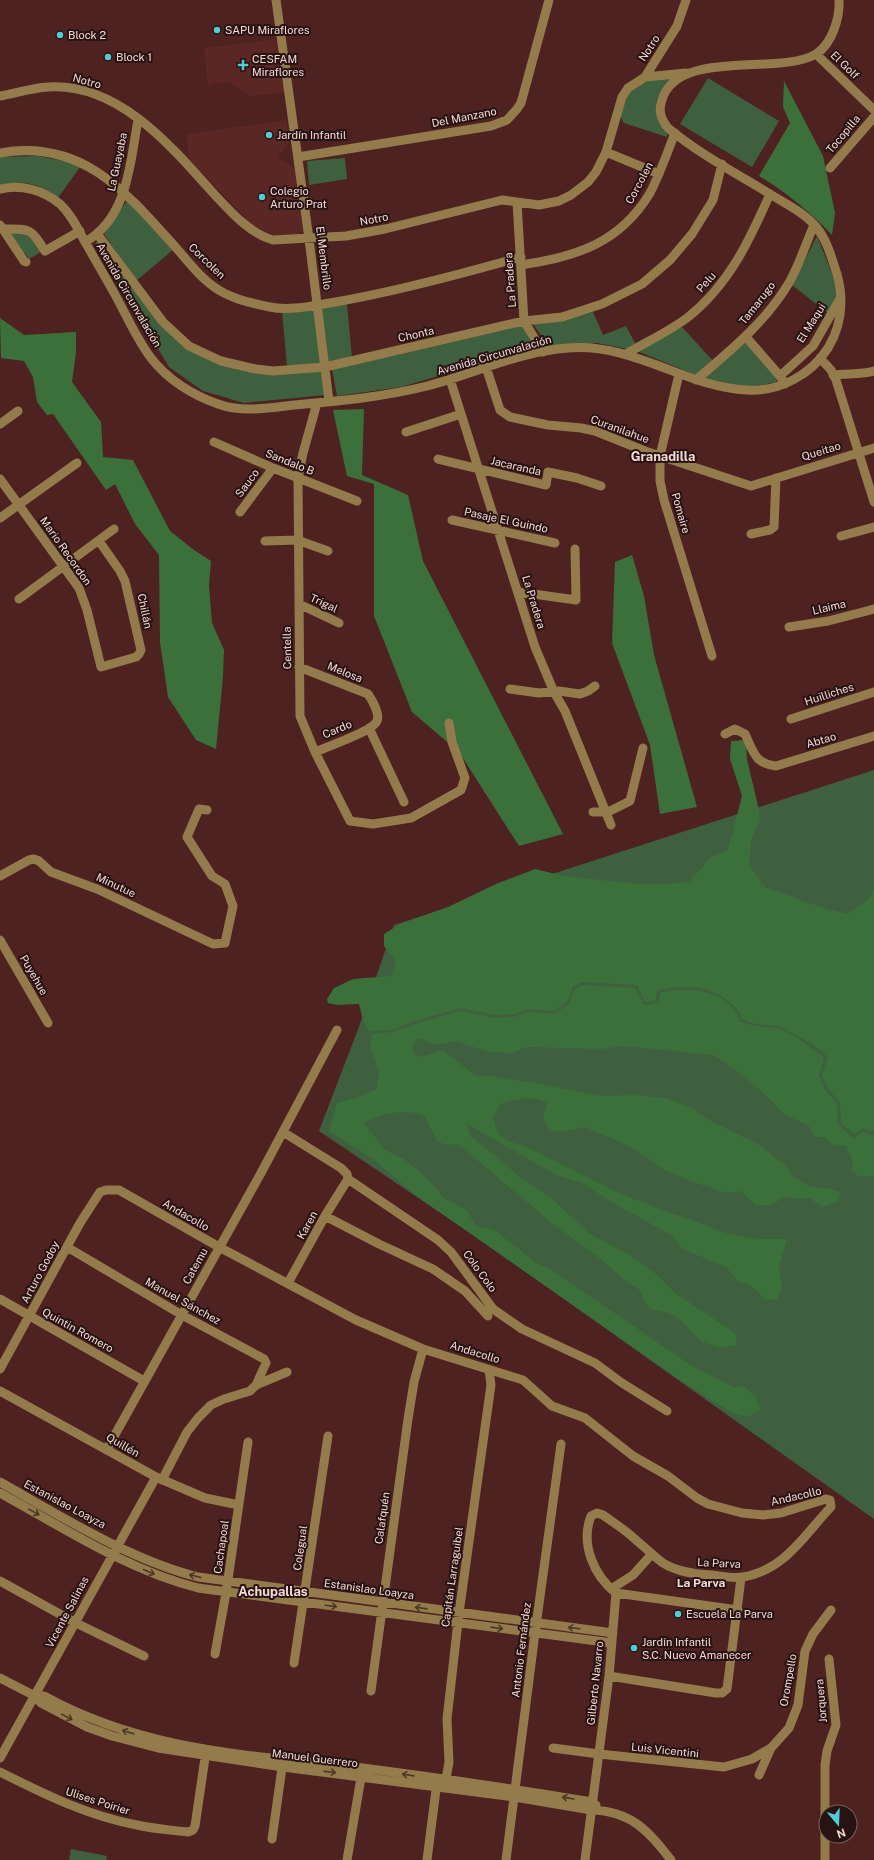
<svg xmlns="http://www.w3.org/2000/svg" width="874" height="1860" viewBox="0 0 874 1860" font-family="'Public Sans',sans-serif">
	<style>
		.built { fill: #5a2725 }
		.green { fill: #3f603e }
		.forest { fill: #3c703b }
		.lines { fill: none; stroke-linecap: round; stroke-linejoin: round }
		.minor { stroke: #937b4c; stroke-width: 9 }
		.oneway { stroke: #4c3726 }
		.poi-dot { fill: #52cbd7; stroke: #261312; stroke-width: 1.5 }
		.labels { text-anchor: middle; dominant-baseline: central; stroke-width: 4; stroke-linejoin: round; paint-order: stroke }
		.poi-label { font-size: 11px; fill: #f6d9d7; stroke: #261312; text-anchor: start }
		.street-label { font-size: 11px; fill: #f6d9d7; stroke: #261312 }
		.neighbourhood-label { font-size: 12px; font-weight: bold; fill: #f6d9d7; stroke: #261312 }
		.quarter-label { font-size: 13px; font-weight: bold; fill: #f6d9d7; stroke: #261312 }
	</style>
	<rect width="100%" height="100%" fill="#4d2221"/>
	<path class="built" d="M276 39 285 93 249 96 229 82 210 84 208 87 204 48Z
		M287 120 289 143 278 157 295 169 303 230 298 235H275L251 224 189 159 186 134Z"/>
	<path class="green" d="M672 78C664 87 653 99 657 112 658 119 665 126 668 132L667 137 624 123 620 116C631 82 638 80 672 78Z
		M708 78 779 121 752 167 680 124Z
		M38 156 69 162 80 167 58 198C40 183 23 180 0 185V157Z
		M345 158 347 179 309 185 307 161Z
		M128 199 174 249 136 281 104 234Z
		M8 232 30 233 41 252 29 259 25 253H22Z
		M817 236 832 273 839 299 829 314 792 285Z
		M99 239 162 324 221 363 316 370 323 373 325 395 244 403 203 391 169 367 95 244Z
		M347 304 352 358 327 363 321 306Z
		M314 308 321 363 317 366 287 367 282 311Z
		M593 312 603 335 626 326 636 345 627 349 597 343 550 347 532 323 560 320Z
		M526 325 540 346 401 387 337 396 332 369Z
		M682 327 714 362 698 376 637 351Z
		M745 340 778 377 776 382C747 389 729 386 702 378Z
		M874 770V1519L488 1245 319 1131 360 1024 394 925Z
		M71 1849 107 1856 106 1860H69Z"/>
	<path class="forest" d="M784 81 823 156 835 213 832 235C811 213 786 192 759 176L790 123 783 107Z
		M0 318 24 335 76 332V352L72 382 101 422 103 457 133 460 170 531 194 550 211 561 209 585 212 623 224 650 223 677 216 749 196 740 168 697 160 642 159 555 135 524 115 484 106 490 53 414 47 415 37 402 33 377 24 361 1 358Z
		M364 409 362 475 408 495 423 561 563 834 519 846 459 752 412 712 374 616V484L347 476 333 410Z
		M632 555 644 596 654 655 697 807 660 814 650 745 612 643 615 562Z
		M746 740 747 759 759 810 760 820 751 840 749 865 765 887 823 908 847 914 868 900 874 889V1131L861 1129 854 1134 841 1123 840 1102 828 1089 822 1075 828 1057 814 1045 779 1026 756 1024 742 1019C740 1010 735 1007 728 1001 707 984 682 985 657 990L656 1000 645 1002 637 985 581 982 573 987 567 1002 553 1011 530 1009 513 1014 495 1015 460 1008 411 1022 393 1030 369 1031 363 1020 359 1004 337 1005 328 1003 327 999 334 988 353 979 391 976 396 962 384 946V934L400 924 448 907 496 884 535 869 564 876 637 884H668L689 882 711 857 728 850 742 796 730 759 731 741Z
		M582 985 635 988 644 1005 659 1003 660 993C688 986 730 989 740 1022 754 1027 763 1026 777 1028 789 1031 814 1049 824 1058L819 1076 825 1090 837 1103 838 1125 854 1138 862 1132 874 1135V1176H859L851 1171 853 1161 846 1146 831 1144 825 1137H815L808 1125 785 1115 767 1096 736 1070 714 1055 621 1046 602 1049 527 1047 511 1053 489 1052 455 1041 437 1045 418 1038 413 1045V1054L422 1057 443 1050 476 1076H491L534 1083 603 1096 638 1095 664 1098 686 1105 713 1122 758 1144 786 1166 794 1177 811 1187 826 1188 841 1192 838 1201 823 1207 809 1198 796 1199 785 1196 772 1205H756L741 1191 726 1193 688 1180 663 1169 631 1147 585 1127 560 1132 550 1130 543 1118 547 1103C533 1095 514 1099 500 1104L493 1117 497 1132 507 1141 525 1146 623 1195 726 1233 757 1239H787L779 1266 782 1287 777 1299 766 1300 749 1284 739 1282 726 1267 683 1249 671 1235 608 1200 583 1183 556 1175 466 1123 471 1137 502 1161 518 1176 550 1197 590 1234 628 1254 656 1274 675 1293 735 1333 737 1345 719 1348 701 1341 681 1320 669 1313 651 1309 646 1304 640 1290 627 1282 598 1257 552 1223 458 1144 446 1145 437 1141 425 1116C406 1108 382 1113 364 1123L385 1150 402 1158 428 1179 445 1199 466 1210 477 1227 493 1229 538 1264 550 1269 692 1366 735 1388 744 1386 756 1398 760 1410 748 1417 734 1414 680 1380 418 1197 373 1159 329 1131 337 1103 356 1098 377 1089 379 1072 370 1047 372 1034 393 1032 412 1025 460 1011 495 1018 514 1017 530 1012 554 1014 569 1004 575 989Z"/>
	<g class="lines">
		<path class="minor" d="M276 0 309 239 329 401
			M816 54 874 110
			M645 77 686 73
			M0 96C16 93 32 88 48 87 118 82 172 147 214 194 231 212 249 233 273 240L346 236 385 229 502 200 539 205 559 201 571 195 588 182 596 172 606 152 622 97 628 88 645 77 677 26 686 0
			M606 152 659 174
			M0 153C83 138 128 194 178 250 192 266 206 285 226 294 240 301 255 304 270 307 288 311 311 306 330 303 394 292 458 275 521 257
			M298 157 491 126 507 120 517 109 521 103 549 0
			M830 168 874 117
			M0 189C21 184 43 190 60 204 73 216 79 232 88 247 98 265 109 283 119 302 129 321 138 341 151 358 167 379 192 395 218 404 242 413 269 408 294 405 338 401 384 397 427 386 474 374 520 351 568 348 636 343 684 387 747 390 779 392 811 375 828 348 842 325 844 300 837 274 832 259 827 240 817 228 805 213 786 204 770 194 737 174 698 153 668 128 661 119 658 111 662 100 677 48 779 76 816 54 832 44 840 18 839 0
			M517 202 524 321 543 352
			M0 225 24 261 26 262
			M2 229C30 229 30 227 45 251L80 231
			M98 235 163 322 189 346 221 361 256 369 273 371 325 367 524 321 562 317 602 304 642 284 670 260 692 234 713 200 722 164
			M85 242C128 218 130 163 138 120
			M521 265C576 257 620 243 650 193 660 174 667 153 675 133
			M746 337 780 376
			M626 354C646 342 668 332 687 318 729 285 749 241 770 194
			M820 358 831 370 836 380 874 502
			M486 367 500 410 510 417 548 425 581 428 595 431 645 451 751 486 874 448
			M679 374 660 456V481L664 500 712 656
			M833 375C847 373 861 375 874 371
			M450 379 535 647 554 692 565 711 611 825
			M696 380C731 350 767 321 790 281 800 263 806 243 814 225
			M785 384 780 376 813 346 841 297
			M317 403 303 453 298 478 300 716 315 752 350 821 373 824 411 818 461 790 465 778 452 742 449 723
			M0 424 18 411
			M406 432 461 414
			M214 442 273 468 357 501
			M438 459 546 485 548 472 577 478 601 486
			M0 479 79 588 87 610 101 667 136 657 139 654 141 650 125 581 120 571 99 541
			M240 512 273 468
			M0 518 77 463
			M452 520 555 543
			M751 534 770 530 774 527 776 478
			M841 536 874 527
			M265 541 297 540 328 551
			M519 592 576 600 575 549
			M19 599 114 529
			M299 604 339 623
			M789 627 828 621 874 609
			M299 667 368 694C372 700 380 714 377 721 373 731 327 747 315 752
			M510 689 539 693 559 691 580 694 588 691 595 686
			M791 719 874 692
			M369 728 404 802
			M725 734 735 729 745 734C753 751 755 764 776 766L874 736
			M593 812H608L630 801 643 748
			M0 876 29 860 34 859 39 861 51 872 97 889 213 944 225 943 233 906 225 884 212 876 187 837 199 809 207 810
			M0 940 48 1023
			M283 1132 341 1168 347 1174 348 1179 438 1240 451 1252 493 1309 522 1329 595 1363 622 1383 667 1411
			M325 1216 379 1244 433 1269 465 1291 488 1316
			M67 1247 182 1315 264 1359 266 1363 256 1385 250 1391 224 1399 211 1405 198 1418 187 1432 162 1480
			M288 1283 325 1216 348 1179
			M0 1299 144 1381
			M0 1369 80 1223 100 1192 106 1190H119L219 1247 356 1320 423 1349 523 1380 552 1406 585 1418 633 1456 668 1476 697 1498 708 1504 742 1513 763 1515 781 1513 826 1499 830 1500 831 1507C804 1535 785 1570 743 1577 733 1579 722 1576 712 1575 695 1574 677 1572 663 1563 653 1556 646 1548 637 1541 627 1531 614 1523 603 1515L597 1513 591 1516C580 1544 594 1576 616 1593L609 1676 585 1860
			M256 1385 287 1372
			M0 1391 156 1477 205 1498 239 1505
			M107 1449 261 1173 337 1030
			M0 1482C63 1517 128 1559 198 1577L613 1633
			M0 1493C64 1528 127 1570 198 1588L612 1643
			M0 1581 76 1623 144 1656
			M611 1589 633 1575 651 1555
			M616 1593 738 1610
			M215 1654 226 1593 248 1442
			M294 1663 328 1436
			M609 1676 716 1693H722L727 1689 741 1578
			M0 1678 35 1696 41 1703 87 1727 112 1736 158 1748 283 1767 515 1797 591 1810C632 1811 648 1831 671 1860
			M371 1691 408 1419 414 1382 423 1349
			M35 1696H44C146 1752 250 1755 363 1768 439 1778 516 1789 592 1802L596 1805
			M553 1748 599 1754 724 1767 752 1759 771 1748
			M0 1758 156 1477
			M0 1772C44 1794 88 1816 137 1825 154 1829 171 1830 188 1832L193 1830 195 1826 206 1751
			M759 1775 771 1748 789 1728 798 1705 805 1651 813 1634 831 1610
			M445 1785 449 1762 447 1719 459 1613 491 1385 489 1370
			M272 1839 283 1761
			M347 1860 362 1772
			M427 1860 437 1782
			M506 1860 535 1633 561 1444
			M825 1860V1765L827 1751 836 1725 829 1659"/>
	</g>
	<defs><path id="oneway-shaft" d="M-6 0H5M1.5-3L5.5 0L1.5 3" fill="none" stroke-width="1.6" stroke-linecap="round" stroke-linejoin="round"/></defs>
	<g class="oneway">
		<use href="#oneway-shaft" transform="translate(34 1512) rotate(29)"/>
		<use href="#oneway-shaft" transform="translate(149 1572) rotate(24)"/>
		<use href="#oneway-shaft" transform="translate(195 1576) rotate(-166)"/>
		<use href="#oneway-shaft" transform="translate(331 1606) rotate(7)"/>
		<use href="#oneway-shaft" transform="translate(421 1608) rotate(-172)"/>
		<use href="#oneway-shaft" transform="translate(497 1628) rotate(8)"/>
		<use href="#oneway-shaft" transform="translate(574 1628) rotate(-173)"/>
		<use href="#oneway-shaft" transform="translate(67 1717) rotate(27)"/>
		<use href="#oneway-shaft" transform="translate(128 1732) rotate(-162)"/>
		<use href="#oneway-shaft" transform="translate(330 1772) rotate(6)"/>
		<use href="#oneway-shaft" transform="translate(408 1775) rotate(-172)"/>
		<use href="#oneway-shaft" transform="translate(568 1798) rotate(-170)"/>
	</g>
	<g class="poi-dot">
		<circle cx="217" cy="30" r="4"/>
		<circle cx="60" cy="35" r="4"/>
		<circle cx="108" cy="57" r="4"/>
		<path d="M241 59h4v4h4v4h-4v4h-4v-4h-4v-4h4z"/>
		<circle cx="269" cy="135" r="4"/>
		<circle cx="262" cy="197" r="4"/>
		<circle cx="678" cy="1614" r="4"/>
		<circle cx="634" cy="1648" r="4"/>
	</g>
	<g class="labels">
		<g class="poi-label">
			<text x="225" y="30">SAPU Miraflores</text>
			<text x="68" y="35">Block 2</text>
			<text x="116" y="57">Block 1</text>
			<text x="252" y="59">CESFAM<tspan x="252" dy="13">Miraflores</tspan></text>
			<text x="277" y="135">Jardín Infantil</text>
			<text x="270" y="191">Colegio<tspan x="270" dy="13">Arturo Prat</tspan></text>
			<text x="686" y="1614">Escuela La Parva</text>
			<text x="642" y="1642">Jardín Infantil<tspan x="642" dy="13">S.C. Nuevo Amanecer</tspan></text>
		</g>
		<g class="street-label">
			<text transform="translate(649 48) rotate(-57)">Notro</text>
			<text transform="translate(845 65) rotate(44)">El Golf</text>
			<text transform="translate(87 81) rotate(15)">Notro</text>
			<text transform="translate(464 117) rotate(-11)">Del Manzano</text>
			<text transform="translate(843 134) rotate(-50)">Tocopilla</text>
			<text transform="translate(117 162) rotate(-78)">La Guayaba</text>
			<text transform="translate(639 183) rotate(-62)">Corcolen</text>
			<text transform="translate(374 219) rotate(-11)">Notro</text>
			<text transform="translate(324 258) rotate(83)">El Membrillo</text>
			<text transform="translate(207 261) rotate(44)">Corcolen</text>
			<text transform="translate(510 280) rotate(-94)">La Pradera</text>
			<text transform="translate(706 282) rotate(-49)">Pelu</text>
			<text transform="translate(129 295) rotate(60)">Avenida Circunvalación</text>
			<text transform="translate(757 303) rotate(-52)">Tamarugo</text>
			<text transform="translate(811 323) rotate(-58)">El Maqui</text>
			<text transform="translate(416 334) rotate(-13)">Chonta</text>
			<text transform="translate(494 355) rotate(-16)">Avenida Circunvalación</text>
			<text transform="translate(620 429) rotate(20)">Curanilahue</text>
			<text transform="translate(821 451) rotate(-17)">Queitao</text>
			<text transform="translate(290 462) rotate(22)">Sandalo B</text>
			<text transform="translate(516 466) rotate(13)">Jacaranda</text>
			<text transform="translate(247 483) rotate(-54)">Sauco</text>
			<text transform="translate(681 513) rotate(74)">Pomaire</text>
			<text transform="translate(506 520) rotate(12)">Pasaje El Guindo</text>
			<text transform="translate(66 551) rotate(55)">Mario Recordon</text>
			<text transform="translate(534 602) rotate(73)">La Pradera</text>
			<text transform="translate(324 603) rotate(25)">Trigal</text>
			<text transform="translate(829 607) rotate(-13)">Llaima</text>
			<text transform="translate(145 611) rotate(78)">Chillán</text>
			<text transform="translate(287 648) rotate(-91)">Centella</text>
			<text transform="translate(345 672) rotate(22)">Melosa</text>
			<text transform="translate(829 694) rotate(-18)">Huilliches</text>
			<text transform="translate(337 729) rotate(-23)">Cardo</text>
			<text transform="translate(821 740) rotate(-17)">Abtao</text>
			<text transform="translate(116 885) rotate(25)">Minutue</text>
			<text transform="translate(34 975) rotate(60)">Puyehue</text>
			<text transform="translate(186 1215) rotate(30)">Andacollo</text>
			<text transform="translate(307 1225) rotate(-61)">Karen</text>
			<text transform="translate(195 1266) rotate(-61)">Catemu</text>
			<text transform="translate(480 1271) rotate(54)">Colo Colo</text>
			<text transform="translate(40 1272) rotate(-62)">Arturo Godoy</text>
			<text transform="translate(183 1301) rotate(29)">Manuel Sánchez</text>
			<text transform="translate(78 1330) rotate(29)">Quintin Romero</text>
			<text transform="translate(475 1352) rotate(17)">Andacollo</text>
			<text transform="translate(123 1445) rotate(30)">Quillén</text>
			<text transform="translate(796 1496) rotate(-13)">Andacollo</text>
			<text transform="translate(65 1504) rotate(28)">Estanislao Loayza</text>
			<text transform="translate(382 1518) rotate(-82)">Calafquén</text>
			<text transform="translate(221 1547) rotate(-82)">Cachapoal</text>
			<text transform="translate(300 1548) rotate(-82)">Colegual</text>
			<text transform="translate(719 1563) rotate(3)">La Parva</text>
			<text transform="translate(452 1577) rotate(-82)">Capitán Larraguibel</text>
			<text transform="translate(369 1589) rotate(8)">Estanislao Loayza</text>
			<text transform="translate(67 1612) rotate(-62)">Vicente Salinas</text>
			<text transform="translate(521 1650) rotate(-83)">Antonio Fernández</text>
			<text transform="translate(788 1680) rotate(-80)">Orompello</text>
			<text transform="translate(595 1683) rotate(-84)">Gilberto Navarro</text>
			<text transform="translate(821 1701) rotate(-95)">Jorquera</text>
			<text transform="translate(665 1750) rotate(6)">Luis Vicentini</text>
			<text transform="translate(315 1758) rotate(7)">Manuel Guerrero</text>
			<text transform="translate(98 1801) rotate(18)">Ulises Poirier</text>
		</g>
		<g class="neighbourhood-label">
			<text x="701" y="1583">La Parva</text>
		</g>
		<g class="quarter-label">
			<text x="663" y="456">Granadilla</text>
			<text x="273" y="1591">Achupallas</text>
		</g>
	</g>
	<g transform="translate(838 1824) rotate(161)"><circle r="19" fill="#261312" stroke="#796261"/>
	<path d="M0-3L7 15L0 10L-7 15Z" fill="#52cbd7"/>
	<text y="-6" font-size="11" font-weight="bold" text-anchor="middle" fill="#f6d9d7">N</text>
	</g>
</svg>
